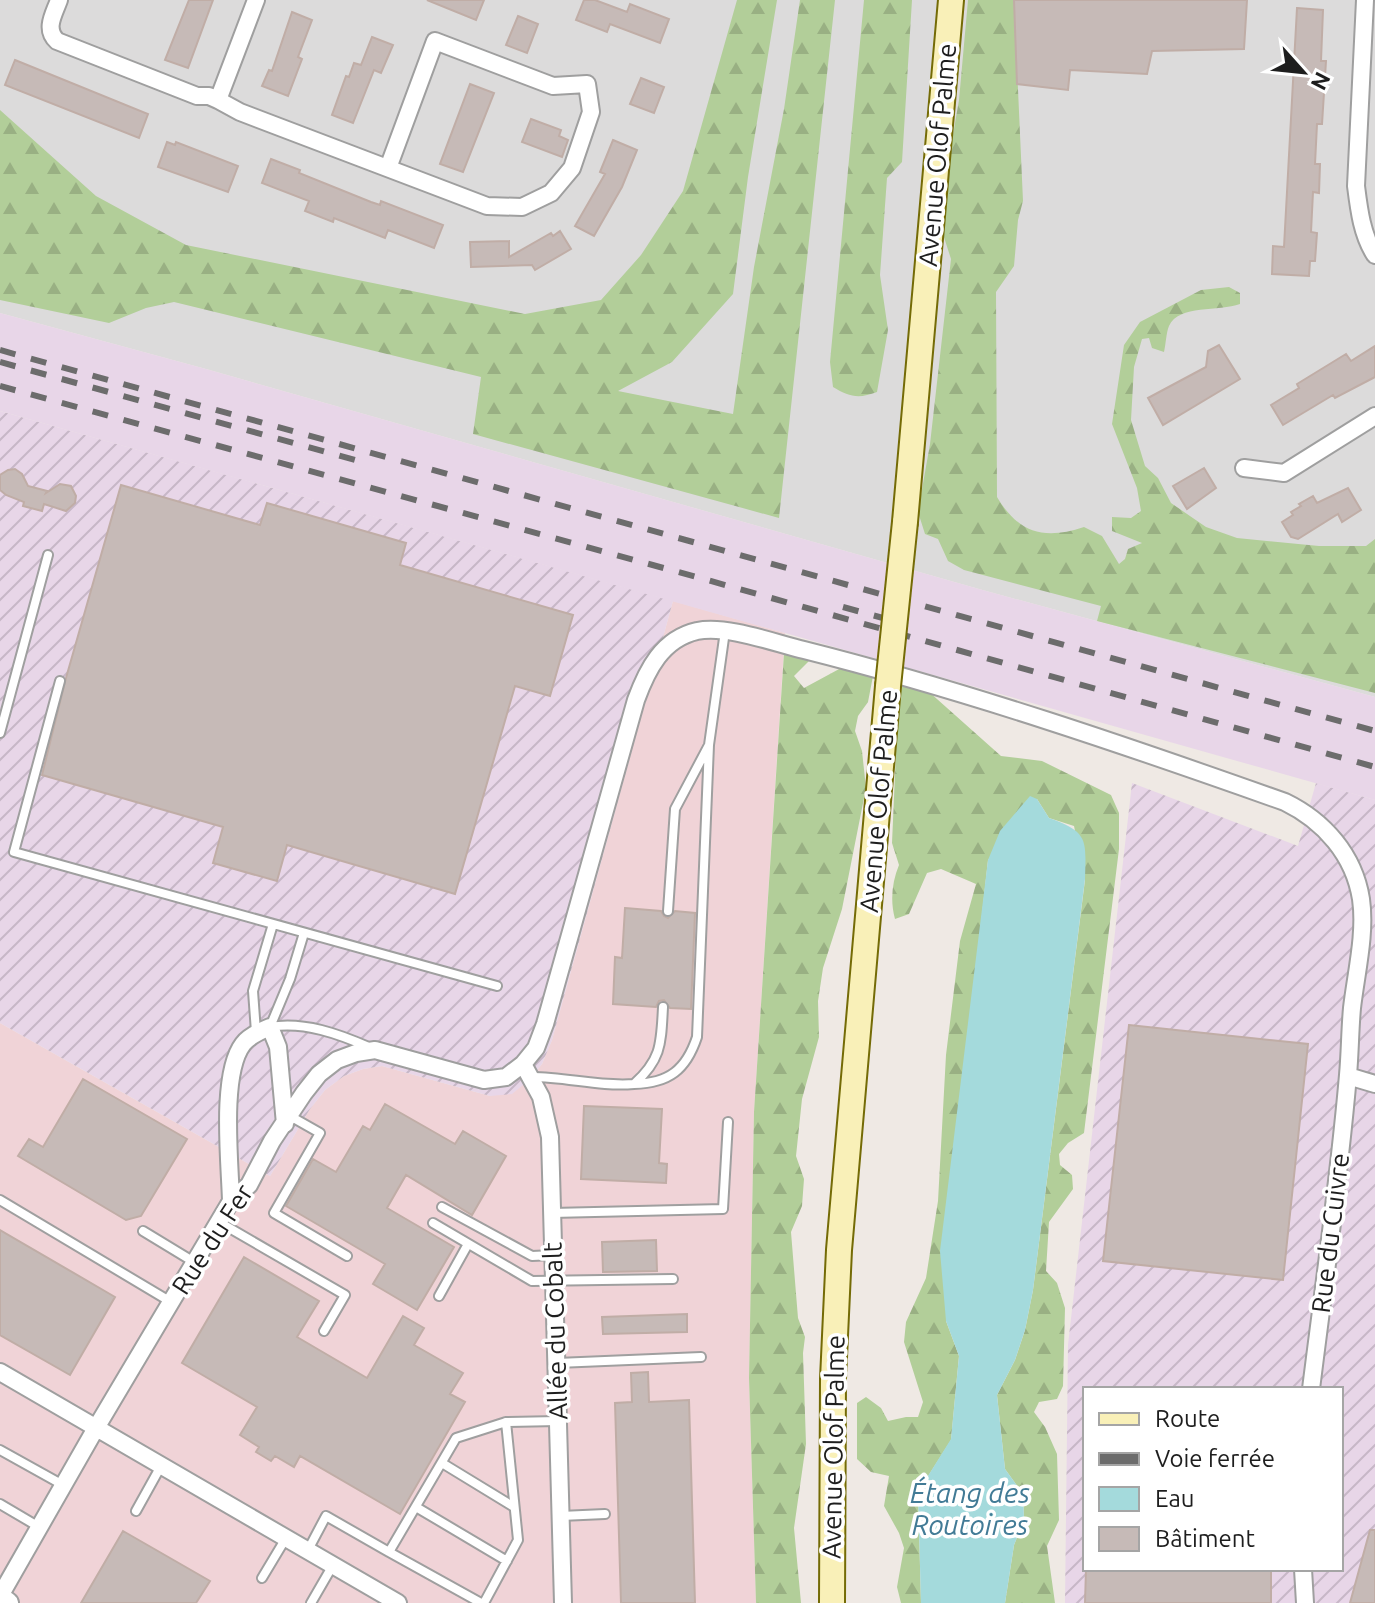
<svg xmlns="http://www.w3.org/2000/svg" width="1375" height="1603" viewBox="0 0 1375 1603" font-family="Ubuntu,sans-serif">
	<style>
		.residential { fill: #dcdbdb }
		.commercial { fill: #f0d3d7 }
		.industrial { fill: url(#industrial-furrows); fill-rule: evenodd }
		.railway { fill: #e8d6e8 }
		.forest { fill: url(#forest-firs) }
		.water { fill: #a4dadc }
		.building { fill: #c6bab7; stroke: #c0ada6; stroke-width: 2 }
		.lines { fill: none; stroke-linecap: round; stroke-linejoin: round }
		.service-casing { stroke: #9f9f9f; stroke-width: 12 }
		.minor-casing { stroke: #9f9f9f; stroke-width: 20 }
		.tertiary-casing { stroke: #9f9f9f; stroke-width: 24 }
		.secondary-casing { stroke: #746b06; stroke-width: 28 }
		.service { stroke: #fff; stroke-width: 8 }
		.minor { stroke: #fff; stroke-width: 16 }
		.tertiary { stroke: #fff; stroke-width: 20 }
		.secondary { stroke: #f9f0b8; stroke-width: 24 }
		.rail { stroke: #6c6c6c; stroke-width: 6; stroke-dasharray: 16 16; stroke-linecap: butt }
		.secondary-bridge-casing { stroke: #746b06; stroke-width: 28; stroke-linecap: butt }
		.secondary-bridge { stroke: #f9f0b8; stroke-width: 24 }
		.labels { text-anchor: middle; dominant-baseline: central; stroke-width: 7; stroke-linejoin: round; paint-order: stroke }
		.street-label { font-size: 26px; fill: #1e1e1e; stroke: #fff }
		.water-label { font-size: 28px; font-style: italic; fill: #427b96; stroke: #fff }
	</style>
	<defs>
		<pattern id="industrial-furrows" width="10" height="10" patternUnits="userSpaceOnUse" patternTransform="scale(2)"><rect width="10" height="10" fill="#e8d6e8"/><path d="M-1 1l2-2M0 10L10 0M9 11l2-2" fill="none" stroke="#c7b7c7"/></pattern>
		<pattern id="forest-firs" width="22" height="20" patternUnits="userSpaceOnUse" patternTransform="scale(2)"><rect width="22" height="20" fill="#b2ce99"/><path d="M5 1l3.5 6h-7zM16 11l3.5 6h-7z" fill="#99b083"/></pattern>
	</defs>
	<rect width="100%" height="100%" fill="#efe9e4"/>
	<path class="residential" d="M0 0H1375V697L979 589 206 369 0 313Z"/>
	<path class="commercial" d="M673 601 785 633 754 1112 749 1378 756 1603H0V1023L270 1176 310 1109 325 1090 344 1076 363 1069 382 1066 490 1096 529 1080 542 1064 552 1040Z"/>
	<path class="industrial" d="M0 411 673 601 552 1040 542 1064 529 1080 512 1094 490 1096 382 1066 363 1069 344 1076 325 1090 310 1109 270 1176 0 1023Z
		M1132 783 1298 846 1316 783 1375 800V1603H1065L1068 1345ZM1085 1389H1341V1569H1085Z"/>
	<path class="railway" d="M0 313 206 369 979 589 1375 697V800L0 411Z"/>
	<path class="forest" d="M737 0H777L748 177 733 294 672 362 618 391 733 414 754 267 784 109 800 0H835L779 518 473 434 481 377 174 302 146 308 109 323 0 300V110L96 196 186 245 525 314 601 300 641 255 683 191Z
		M864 0H912L902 162 887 178 880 275 888 330 877 392C859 399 849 397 833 387L830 362Z
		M968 0H1014L1023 201 1018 220 1014 266 996 292 997 497C1019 534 1045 540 1084 527L1102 536 1119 564 1125 559 1128 549 1142 543 1112 531V517L1131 518 1141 511 1137 488 1112 424 1124 345 1140 322 1201 290 1229 287 1240 293V304C1219 312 1179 304 1169 326 1166 333 1166 344 1164 352L1152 348 1149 338 1142 339 1134 367 1131 420 1145 466 1158 478 1171 503 1206 527 1237 538 1319 546H1366L1375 539V693L1097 621 1101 606 964 570 948 561 938 539 925 534 918 512 930 444 951 259 942 231 949 158 959 100Z
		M784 653 810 660 794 676 804 688 841 668 873 676 868 702 858 716 855 731 862 751 866 788 842 909 823 968 818 1001 819 1037 802 1099 796 1156 804 1179 802 1206 791 1232 798 1318 805 1337 803 1353 806 1444 794 1528 801 1603H756L749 1378 754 1112Z
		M899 683 928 691 1001 756 1042 761 1111 795 1119 813V849L1084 1133 1068 1143 1059 1154 1060 1165 1072 1175 1073 1189 1049 1222 1046 1271 1057 1283 1065 1308 1063 1386 1057 1399 1039 1402 1034 1412 1045 1427 1057 1454 1059 1520 1047 1546 1055 1603H1005L1014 1545 1024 1520 1023 1494 1005 1469 997 1395 1015 1360 1025 1330 1033 1290 1085 880 1074 826 1049 818 1037 799 988 860 978 951 946 1321 959 1356 951 1440 918 1492 921 1603H901L897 1587 904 1548 899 1533 884 1506 889 1476 871 1472 857 1459V1403L866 1397 881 1408 888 1421 906 1417H918L923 1402 904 1342 906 1322 926 1278 938 1201 946 1055 960 941 976 884 941 869 927 873 909 914 895 919C890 901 892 882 899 865L892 843Z"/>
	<path class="water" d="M1030 796 1037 799 1049 818C1089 832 1086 840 1085 879L1033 1290 1025 1330 1015 1360 997 1395 1005 1469 1023 1494 1024 1520 1014 1545 1005 1603H921L918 1492 951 1439 959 1356 946 1321 940 1251 988 860 1000 831Z"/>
	<path class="building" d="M189 0H213L188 68 165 60Z
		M427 0H484L476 20Z
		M584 0H595L627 12 630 4 669 19 660 43 610 24 607 32 576 20Z
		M1014 0H1247L1244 49 1152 51 1147 74 1070 70 1068 90 1017 84Z
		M1297 8 1323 10 1321 61H1326L1322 124H1317L1315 164H1320L1319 193 1313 192 1311 232 1317 233 1315 261H1310L1309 276 1272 274 1273 246 1284 247Z
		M292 12 312 20 298 57 302 59 288 96 262 86 269 70 272 71Z
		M518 16 538 24 527 53 506 45Z
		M372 37 393 45 381 73 374 70 353 123 332 115 346 76 349 77 354 63 361 65Z
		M15 60 148 114 139 138 5 85Z
		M641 78 664 87 654 113 630 104Z
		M470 84 494 93 463 172 440 164Z
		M531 119 561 130 559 136 568 140 562 157 522 142Z
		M613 140 637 150 622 187 594 236 575 226 605 174 600 172Z
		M167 142 175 145 176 142 238 166 228 192 158 167Z
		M271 159 300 170 299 173 371 202 380 205 381 201 443 225 434 248 388 230 385 238 334 218 333 222 305 211 309 201 262 183Z
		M560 231 571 249 535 270 532 265 471 267 470 242 509 241V257L551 233 553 236Z
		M1219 345 1240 379 1163 425 1148 398 1206 367 1208 351Z
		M1375 346V377L1335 398 1333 395 1283 425 1271 405 1299 388 1297 384 1346 354 1351 361Z
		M1204 468 1216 488 1187 509 1173 486Z
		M15 469 22 474 28 486 47 491 46 493 60 484 71 486 76 496 75 503 66 511 44 504 42 511 23 506 24 502 6 495 0 490V475L8 470Z
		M121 485 260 525 267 503 406 543 400 565 573 615 550 696 515 686 455 894 287 845 277 881 213 863 223 827 42 775 66 678Z
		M1348 488 1361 510 1342 522 1338 514 1298 539 1291 537 1282 522 1293 515 1291 512 1301 506 1299 504 1313 496 1317 503Z
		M625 908 661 911 664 916 668 918 675 911 695 913 691 1009 670 1008 664 1000 659 1001 656 1007 613 1004 615 957 622 958Z
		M1129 1025 1308 1044 1283 1280 1103 1261Z
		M83 1079 187 1139 141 1216 126 1220 18 1156 29 1139 43 1147Z
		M385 1104 455 1144 463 1131 506 1156 472 1215 406 1175 387 1208 454 1247 417 1310 373 1284 385 1264 286 1206 313 1159 336 1172 363 1126 370 1130Z
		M584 1106 662 1109 659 1163 667 1164 666 1183 581 1179Z
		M0 1230 115 1297 70 1375 0 1335Z
		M656 1240 657 1271 603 1272 602 1242Z
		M244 1257 319 1301 297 1337 367 1378 403 1316 424 1328 414 1345 463 1373 450 1394 465 1402 400 1514 300 1456 294 1467 275 1456 271 1461 256 1452 259 1447 240 1435 257 1407 182 1363Z
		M687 1314V1332L603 1334 602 1317Z
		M648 1372 649 1402 689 1400 695 1603H621L615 1403 632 1402 631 1373Z
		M1370 1530H1375V1603H1350Z
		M123 1531 210 1581 196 1603H81Z
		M1086 1569H1271V1603H1085Z"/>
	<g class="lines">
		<g class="service-casing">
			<path id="service" d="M60 681 14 852 497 986
				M0 733 48 555
				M668 911 675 809 709 745 725 631
				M304 933 290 979 270 1027C304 1021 339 1034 371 1048
				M256 1032 253 991 273 924
				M532 1077C567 1077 599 1087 634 1084 662 1059 661 1043 663 1007
				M634 1084C669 1083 686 1070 697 1037L709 745
				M290 1116 320 1133 274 1213 347 1256
				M0 1200 171 1302
				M442 1207 532 1256 553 1255
				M552 1213 723 1209 728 1122
				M219 1222 345 1295 324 1331
				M433 1223 532 1281 673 1279
				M143 1231 194 1262
				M439 1296 468 1244
				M557 1363 701 1357
				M0 1450 63 1485
				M442 1463 514 1507
				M0 1504 39 1527
				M416 1507 507 1561
				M136 1511 161 1466
				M561 1516 605 1514
				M308 1550 326 1516 389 1552
				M262 1578 286 1538
				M311 1603 333 1565
				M481 1603 389 1552 456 1438 506 1422 558 1421
				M484 1603 518 1540 506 1422"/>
		</g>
		<g class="minor-casing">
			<path id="minor" d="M59 0C54 14 44 29 57 41L197 96H209L218 100
				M256 0 218 100 240 112 487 206 522 207 551 193 572 168 591 112 587 84 553 86 435 41 388 168
				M1365 0 1356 186C1359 210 1362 235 1375 255
				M1244 468 1284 473 1375 416
				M523 1064 541 1097 550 1137 563 1603
				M1348 1076 1375 1084
				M231 1201C230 1163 220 1074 243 1044 249 1036 260 1031 270 1027L278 1047 285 1124
				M0 1372 398 1603
				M1303 1569 1305 1603
				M0 1596 96 1428 231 1201 249 1185 272 1141 304 1093 319 1074 337 1060 356 1053 375 1050 484 1080 506 1077 523 1064 536 1048 545 1024 636 700C647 670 662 639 697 631 728 625 774 643 804 650 967 691 1127 746 1285 802 1324 821 1354 855 1361 899 1366 934 1356 973 1352 1008 1350 1030 1350 1053 1348 1075 1339 1180 1324 1285 1311 1389"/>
		</g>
		<g class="tertiary-casing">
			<path id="tertiary" d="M0 1597 8 1603"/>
		</g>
		<g class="secondary-casing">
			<path id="secondary" d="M905 522 951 0
				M832 1603 833 1379 839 1250 888 686"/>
		</g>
		<use href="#service" class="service"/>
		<use href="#minor" class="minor"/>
		<use href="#tertiary" class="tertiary"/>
		<use href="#secondary" class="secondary"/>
		<path class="rail" d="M0 350 1375 731
			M0 362 370 464
			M0 386 700 578 1375 767
			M843 607 901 623"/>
		<g class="secondary-bridge-casing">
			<path id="secondary-bridge" d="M888 686 905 522"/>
		</g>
		<use href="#secondary-bridge" class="secondary-bridge"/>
	</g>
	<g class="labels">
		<g class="street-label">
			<text transform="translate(937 155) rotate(-85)">Avenue Olof Palme</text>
			<text transform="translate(878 801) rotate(-85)">Avenue Olof Palme</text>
			<text transform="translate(1330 1233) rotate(-83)">Rue du Cuivre</text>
			<text transform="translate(212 1239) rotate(-57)">Rue du Fer</text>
			<text transform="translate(555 1331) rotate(-92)">Allée du Cobalt</text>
			<text transform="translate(833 1447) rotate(-89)">Avenue Olof Palme</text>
		</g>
		<g class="water-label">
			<text x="970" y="1492">Étang des<tspan x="970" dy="32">Routoires</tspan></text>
		</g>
	</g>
	<rect x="1083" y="1387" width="260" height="184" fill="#ffffff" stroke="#a5a5a5" stroke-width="2"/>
	<rect x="1099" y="1413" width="40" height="12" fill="#f9f0b8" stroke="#a5a5a5" stroke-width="2"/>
	<text x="1155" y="1427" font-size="24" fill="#1e1e1e">Route</text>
	<rect x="1099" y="1453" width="40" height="12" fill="#6c6c6c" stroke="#a5a5a5" stroke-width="2"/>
	<text x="1155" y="1467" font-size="24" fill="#1e1e1e">Voie ferrée</text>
	<rect x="1099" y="1487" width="40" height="24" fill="#a4dadc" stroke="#a5a5a5" stroke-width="2"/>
	<text x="1155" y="1507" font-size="24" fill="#1e1e1e">Eau</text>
	<rect x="1099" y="1527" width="40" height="24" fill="#c6bab7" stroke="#a5a5a5" stroke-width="2"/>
	<text x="1155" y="1547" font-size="24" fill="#1e1e1e">Bâtiment</text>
	<g transform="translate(1303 72) rotate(117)" stroke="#ffffff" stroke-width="6" paint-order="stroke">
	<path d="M0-6L14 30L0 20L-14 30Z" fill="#1e1e1e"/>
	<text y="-12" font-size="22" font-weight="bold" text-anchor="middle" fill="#1e1e1e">N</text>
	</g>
</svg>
